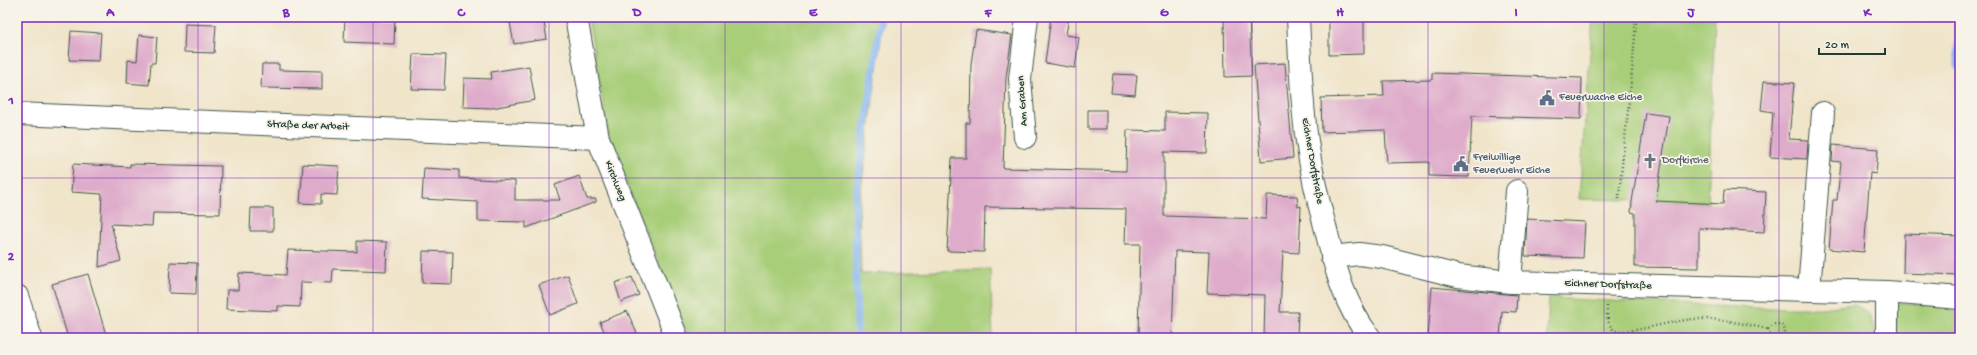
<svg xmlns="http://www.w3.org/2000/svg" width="1977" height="355" viewBox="0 0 1977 355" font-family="'Gochi Hand',sans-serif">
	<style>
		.green { fill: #a8ce79; stroke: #648656 }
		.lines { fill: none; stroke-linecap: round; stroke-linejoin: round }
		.stream { stroke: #87b6f2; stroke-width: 7 }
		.building { fill: #deabca }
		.minor-casing { stroke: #3e564a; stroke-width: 24 }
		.major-casing { stroke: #3e564a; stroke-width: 24 }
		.path { stroke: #3e564a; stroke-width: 2.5; stroke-dasharray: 1 3; stroke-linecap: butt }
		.minor { stroke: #fff; stroke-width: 22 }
		.major { stroke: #fff; stroke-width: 22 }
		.grid { fill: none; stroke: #7b2cbf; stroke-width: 1; stroke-opacity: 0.55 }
		.labels { text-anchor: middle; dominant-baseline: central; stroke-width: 3.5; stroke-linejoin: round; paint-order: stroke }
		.service-label { font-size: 11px; fill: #4e5e75; stroke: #f7f3e8; text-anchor: start }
		.street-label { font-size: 11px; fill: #1f3d34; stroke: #f7f3e8 }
		.worship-label { font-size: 11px; fill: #5b616d; stroke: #f7f3e8; text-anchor: start }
		.neatline { fill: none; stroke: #7b2cbf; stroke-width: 1.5 }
		.grid-label { font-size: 13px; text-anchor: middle; font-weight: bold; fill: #7b2cbf }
	</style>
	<rect width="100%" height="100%" fill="#f7f3e8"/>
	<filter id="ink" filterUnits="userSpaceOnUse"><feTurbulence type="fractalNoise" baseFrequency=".025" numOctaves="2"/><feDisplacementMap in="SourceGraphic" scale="8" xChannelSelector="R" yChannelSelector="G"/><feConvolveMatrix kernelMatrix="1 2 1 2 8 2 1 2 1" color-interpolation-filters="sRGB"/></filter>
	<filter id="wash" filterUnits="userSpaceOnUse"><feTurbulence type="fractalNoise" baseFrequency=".012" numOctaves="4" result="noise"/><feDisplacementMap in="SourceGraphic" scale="16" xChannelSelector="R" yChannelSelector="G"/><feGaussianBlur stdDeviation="0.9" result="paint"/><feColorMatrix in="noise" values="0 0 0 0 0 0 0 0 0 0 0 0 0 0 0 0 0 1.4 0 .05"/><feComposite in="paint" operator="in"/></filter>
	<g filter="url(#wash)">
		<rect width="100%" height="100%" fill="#f0e4c9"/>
		<path class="green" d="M588 17H884L859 205 861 274 990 269 993 338H689L610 143Z
			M1593 17H1715L1708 203 1639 200 1579 199Z
			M1549 298 1753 308H1822L1854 304 1868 313 1875 329V338H1547Z
			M1899 303 1960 306V338H1897L1895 311Z"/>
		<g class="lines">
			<path class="stream" d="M1958 17V67
				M857 338 855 201 881 17"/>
		</g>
		<g id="blocks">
			<path class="building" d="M345 17H395L394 44 344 42Z
				M509 17H543L547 39 514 44Z
				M1051 17H1069L1066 35 1079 37 1075 68 1045 63Z
				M1224 17H1249L1252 76 1225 77Z
				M1329 17H1364V54L1329 55Z
				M185 24 216 25 214 53 184 52Z
				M976 30 1012 35 1006 78 1003 168 1126 171 1127 130 1165 131V112L1208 113 1207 153 1164 152V216L1266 219 1267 195 1297 196 1298 207 1301 206 1299 253 1283 252 1280 312H1298L1297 338H1264L1265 295 1207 293 1209 252 1175 251 1172 338H1138L1140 244H1125L1126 209 985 207 984 252 947 251 952 158H966V123H970L971 64Z
				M71 31 101 33 99 61 69 60Z
				M139 35 157 37 155 63H151L149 85 127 83 128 60 137 61Z
				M413 54 446 55 444 90 411 89Z
				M1285 63 1293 158 1261 161 1254 65Z
				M262 64H279V70L322 71V89L261 88Z
				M529 66 535 100 492 108 463 107 464 78 492 79 491 72Z
				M1432 73 1582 78 1581 119 1472 116 1469 177 1429 176V162L1387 163 1385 130 1322 132 1321 98 1384 96 1383 81 1432 80Z
				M1113 74 1137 75 1135 95 1111 93Z
				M1764 81 1794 83 1789 139 1808 140 1807 159 1770 157 1773 112 1761 110Z
				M1088 110H1106V129H1088Z
				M1646 113 1669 116 1656 201 1723 204 1724 190 1766 192 1764 232 1699 228V268L1635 267V213L1631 212 1632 202Z
				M1833 145 1878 149 1876 174 1870 173 1864 252 1829 249 1833 200H1837L1841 162 1832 161Z
				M73 164 130 167V164L221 166 220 214 153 213 152 226 111 224 121 261 99 267 102 194 71 192Z
				M303 164 339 166 337 195 321 194V204L300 203Z
				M424 168 459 170V178L515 181V200H560L555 185 579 176 587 199H596V202L526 228V222L478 221V202L422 199Z
				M251 208H273V231H250Z
				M1527 219 1585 222 1583 258 1525 256Z
				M1904 234 1960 236V275L1903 273Z
				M357 241 387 242 386 271 333 269 332 283 301 282 300 307 278 306V311L226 309 227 290H238L239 273 286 275 288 250 357 252Z
				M423 251 453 252 452 284 422 283Z
				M170 262 197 263 196 294 169 293Z
				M88 274 107 338H68L52 284Z
				M568 275 578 304 550 315 539 285Z
				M632 277 639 295 621 302 615 283Z
				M1432 287 1517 295 1516 312 1502 311 1500 338H1428Z
				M627 311 639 338H607L600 322Z"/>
		</g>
	</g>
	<g filter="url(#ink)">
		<use href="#blocks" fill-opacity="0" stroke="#3e564a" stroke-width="1"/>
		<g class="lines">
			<g class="minor-casing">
				<path id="minor" d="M576 17 598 138 677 338
					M17 114 598 138
					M1025 137 1020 79 1027 17
					M1332 257 1359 254 1382 257 1458 276 1510 282 1887 292 1960 298
					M1510 282 1517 191
					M1809 290 1823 113
					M17 296 31 338
					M1887 338V292"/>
			</g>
			<g class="major-casing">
				<path id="major" d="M1298 17C1300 58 1301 100 1307 141 1311 171 1318 201 1326 230 1336 271 1344 304 1370 338"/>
			</g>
			<path class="path" d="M1619 199C1624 138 1633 78 1636 17
				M1607 306C1607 317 1607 324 1615 331 1642 332 1668 321 1695 319 1720 318 1744 324 1768 329
				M1768 329 1773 324H1780C1785 328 1787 333 1782 338
				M1768 329 1773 338"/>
			<use href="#minor" class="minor"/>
			<use href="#major" class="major"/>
		</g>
	</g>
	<path class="grid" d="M198 17V338M373 17V338M549 17V338M725 17V338M901 17V338M1076 17V338M1252 17V338M1428 17V338M1604 17V338M1779 17V338M17 178H1960"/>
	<defs>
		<g id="civic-bare" transform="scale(1.2)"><path d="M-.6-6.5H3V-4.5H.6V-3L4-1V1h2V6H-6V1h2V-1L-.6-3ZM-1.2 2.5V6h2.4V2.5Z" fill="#5c6f8a" stroke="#f7f3e8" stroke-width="2.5" paint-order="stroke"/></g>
		<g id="church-bare" transform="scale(1.2)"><path d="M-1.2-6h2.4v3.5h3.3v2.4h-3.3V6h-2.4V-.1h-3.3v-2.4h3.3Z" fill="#6b7280" stroke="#f7f3e8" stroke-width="2.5" paint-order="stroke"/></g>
	</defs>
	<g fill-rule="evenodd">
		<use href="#civic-bare" x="1547" y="98"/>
		<use href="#church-bare" x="1650" y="161"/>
		<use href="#civic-bare" x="1461" y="164"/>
	</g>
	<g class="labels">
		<g class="service-label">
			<text x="1559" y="98">Feuerwache Eiche</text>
			<text x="1473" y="158">Freiwillige<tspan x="1473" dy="13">Feuerwehr Eiche</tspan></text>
		</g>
		<g class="street-label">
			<text transform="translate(1023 101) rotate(-94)">Am Graben</text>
			<text transform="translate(308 126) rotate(2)">Straße der Arbeit</text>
			<text transform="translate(1312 161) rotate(80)">Eichner Dorfstraße</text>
			<text transform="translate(615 181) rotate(68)">Kirchweg</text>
			<text transform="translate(1608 285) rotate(2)">Eichner Dorfstraße</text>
		</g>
		<g class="worship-label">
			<text x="1662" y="161">Dorfkirche</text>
		</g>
	</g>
	<rect width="1977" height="355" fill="none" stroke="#f7f3e8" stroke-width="44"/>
	<path d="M1819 48v6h66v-6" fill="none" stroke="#1f3d34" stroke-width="2"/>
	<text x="1825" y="48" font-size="12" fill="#1f3d34" stroke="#f7f3e8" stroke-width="3" paint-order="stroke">20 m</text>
	<rect x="22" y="22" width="1933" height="311" class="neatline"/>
	<g class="grid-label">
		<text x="110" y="16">A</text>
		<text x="286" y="16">B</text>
		<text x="461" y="16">C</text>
		<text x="637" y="16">D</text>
		<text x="813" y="16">E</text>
		<text x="988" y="16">F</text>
		<text x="1164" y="16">G</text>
		<text x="1340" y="16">H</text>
		<text x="1516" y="16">I</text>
		<text x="1691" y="16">J</text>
		<text x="1867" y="16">K</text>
		<text x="11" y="104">1</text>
		<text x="11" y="260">2</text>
	</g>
</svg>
